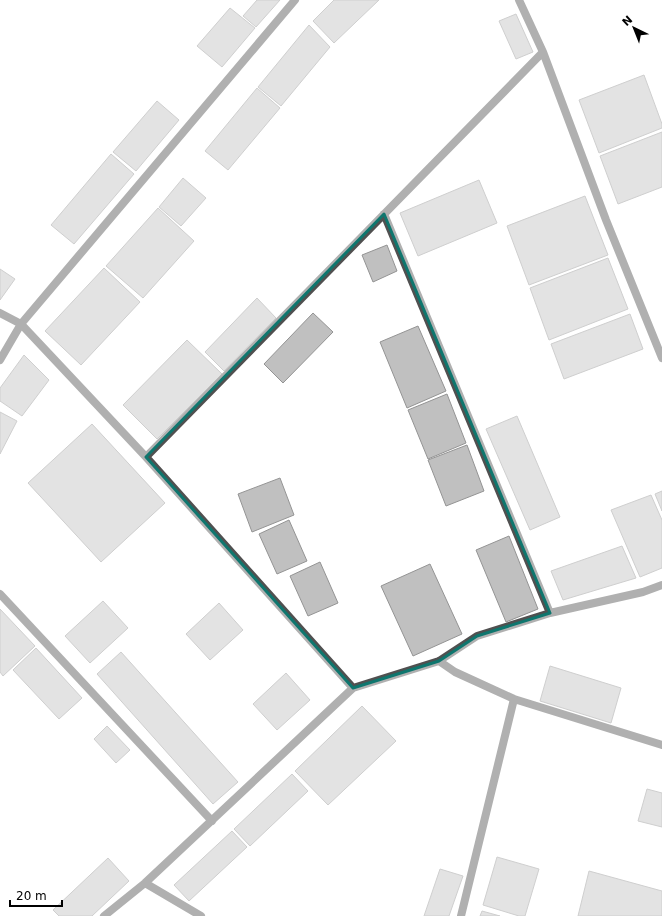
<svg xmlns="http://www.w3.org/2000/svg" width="662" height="916" viewBox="0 0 662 916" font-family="'DejaVu Sans',sans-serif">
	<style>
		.building { fill: #c0c0c0; stroke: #949494 }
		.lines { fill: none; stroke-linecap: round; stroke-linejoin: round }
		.minor { stroke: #505050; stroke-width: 8 }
		.marked { fill: none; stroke: #0f766e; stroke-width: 3; stroke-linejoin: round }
	</style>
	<rect width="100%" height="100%" fill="#fff"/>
	<path class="building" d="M257 0H280L256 27 243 16Z
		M334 0H379L334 43 313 21Z
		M230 8 255 28 222 67 197 46Z
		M516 14 533 52 516 59 499 21Z
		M309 25 330 47 281 106 258 87Z
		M644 75 662 124V128L599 153 579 100Z
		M257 88 280 108 228 170 205 151Z
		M157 101 179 120 136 171 113 152Z
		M662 132V187L618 204 600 156Z
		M111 154 134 174 74 244 51 225Z
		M183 178 206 198 181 226 159 207Z
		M479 180 497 223 418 256 400 213Z
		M585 196 608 255 529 285 507 226Z
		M158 208 194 241 143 298 106 266Z
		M387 245 397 271 373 282 362 255Z
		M608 258 628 309 549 340 530 288Z
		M104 268 140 302 81 365 45 331Z
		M0 269 15 279 0 300Z
		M257 298 276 318 224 371 205 352Z
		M313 313 333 332 283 383 264 364Z
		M630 314 643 349 564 379 551 344Z
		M418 326 446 391 407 408 380 342Z
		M187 340 222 374 157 439 123 405Z
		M24 355 49 380 22 416 0 401V388Z
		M447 394 466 443 428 459 408 410Z
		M0 412 17 421 0 454Z
		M517 416 560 517 530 530 486 429Z
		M92 424 165 503 101 562 28 483Z
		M467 445 484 491 446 506 428 460Z
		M280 478 294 515 252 532 238 494Z
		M662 491V511L655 494Z
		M651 495 662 520V568L640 577 611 510Z
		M289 520 307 561 277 574 259 534Z
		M509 536 538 609 506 622 476 550Z
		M622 546 636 578 563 600 551 571Z
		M320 562 338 603 308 616 290 576Z
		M430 564 462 634 413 656 381 586Z
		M103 601 128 628 90 663 65 636Z
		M219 603 243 630 210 660 186 634Z
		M0 609 35 646 3 676 0 672Z
		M36 648 82 698 59 719 13 670Z
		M121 652 238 782 213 804 97 674Z
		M550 666 621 688 611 723 540 701Z
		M286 673 310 700 277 730 253 704Z
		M362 706 396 741 328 805 295 771Z
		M107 726 130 750 116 763 94 739Z
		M292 774 308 791 250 846 234 829Z
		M647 789 662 793V827L638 821Z
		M232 831 247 847 189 901 174 885Z
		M497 857 539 869 525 916H519L483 905Z
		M108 858 129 881 92 916H59L53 910Z
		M440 869 463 876 449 916H424Z
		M589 871 662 891V916H578Z
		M482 911 500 916H480Z"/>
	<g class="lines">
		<path class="minor" d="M519 0 543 52 606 220 662 358
			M384 214 550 613
			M0 313 21 324 146 457 353 688
			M0 360 21 324 295 0
			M146 457 543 52
			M0 594 212 821
			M439 661 455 672 514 699 662 745
			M145 883 201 916
			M104 916 145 883 353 688 439 661 477 636 550 613 643 592 662 585
			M461 916 514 699"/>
	</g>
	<path d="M0 0H662V916H0ZM384 214 550 613 477 636 439 661 353 688 146 457Z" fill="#fff" fill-opacity=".55" fill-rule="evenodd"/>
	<path class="marked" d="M384 214 550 613 477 636 439 661 353 688 146 457Z"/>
	<g transform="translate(634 28) rotate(317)" stroke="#ffffff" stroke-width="3" paint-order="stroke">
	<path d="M0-3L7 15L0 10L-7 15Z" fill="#000000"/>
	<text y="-6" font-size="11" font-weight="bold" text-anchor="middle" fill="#000000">N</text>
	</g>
	<path d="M10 900v6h52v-6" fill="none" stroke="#000000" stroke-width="2"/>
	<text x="16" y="900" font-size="12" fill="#000000" stroke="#ffffff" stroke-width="3" paint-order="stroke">20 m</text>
</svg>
